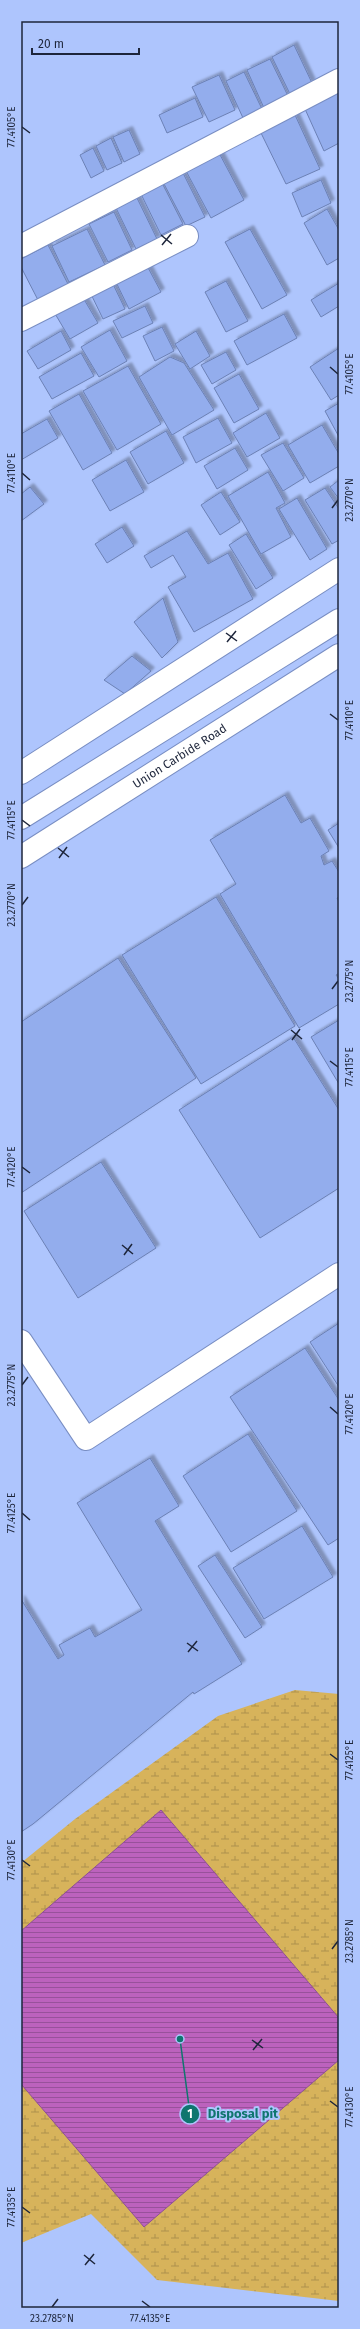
<svg xmlns="http://www.w3.org/2000/svg" width="360" height="2329" viewBox="0 0 360 2329" font-family="'Fira Sans',sans-serif">
	<style>
		.wetland { fill: url(#wetland-marsh) }
		.water { fill: url(#water-rules); stroke: #8d5096 }
		.building { fill: #93aded; stroke: #6c81b5; filter: url(#shadow) }
		.lines { fill: none; stroke-linecap: round; stroke-linejoin: round }
		.minor-casing { stroke: #798ec3; stroke-width: 24 }
		.minor { stroke: #fff; stroke-width: 22 }
		.ticks { fill: none; stroke: #1e263b; stroke-width: 1.5 }
		.labels { text-anchor: middle; dominant-baseline: central; stroke-width: 4; stroke-linejoin: round; paint-order: stroke }
		.street-label { font-size: 12px; fill: #1e263b; stroke: #aec5fd }
		.leader { fill: none; stroke: #0f766e; stroke-width: 1.5 }
		.callout-dot { fill: #0f766e; stroke: #aec5fd; stroke-width: 1.5 }
		.mark-label { font-size: 12px; text-anchor: middle; font-weight: bold; fill: #fff }
		.callout-label { font-size: 13px; text-anchor: middle; font-weight: bold; fill: #0f766e; stroke: #aec5fd; stroke-width: 4; stroke-linejoin: round; paint-order: stroke }
		.neatline { fill: none; stroke: #1e263b; stroke-width: 1.5 }
		.ticks-label { font-size: 10px; text-anchor: middle; fill: #1e263b }
	</style>
	<defs>
		<pattern id="wetland-marsh" width="20" height="14" patternUnits="userSpaceOnUse"><rect width="20" height="14" fill="#d7b35b"/><path d="M1 5h8M5 5V1M11 12h8M15 12V8" fill="none" stroke="#ae914c"/></pattern>
		<pattern id="water-rules" width="6" height="5" patternUnits="userSpaceOnUse"><rect width="6" height="5" fill="#bc62bd"/><path d="M0 2.5h6" fill="none" stroke="#98519b"/></pattern>
		<filter id="shadow"><feDropShadow dx="3.5" dy="-3.5" stdDeviation="1" flood-color="#0004"/></filter>
	</defs>
	<rect width="100%" height="100%" fill="#aec5fd"/>
	<path class="wetland" d="M295 1690 339 1694V2301L157 2280 91 2214 21 2243V1863L75 1819 218 1716Z"/>
	<path class="water" d="M161 1810 339 2018V2060L144 2227 21 2084V1931Z"/>
	<path class="building" d="M294 45 312 83 290 94 272 57Z
		M270 59 288 96 264 108 247 70Z
		M244 72 262 109 243 118 226 81Z
		M219 75 235 110 209 122 192 87Z
		M339 92V143L324 151 305 109Z
		M195 98 203 117 167 133 159 115Z
		M295 115 320 169 286 184 260 131Z
		M129 130 140 154 124 162 113 137Z
		M111 138 122 163 107 170 96 146Z
		M93 148 104 171 91 178 80 155Z
		M218 151 244 200 211 218 185 169Z
		M183 173 205 217 186 226 163 182Z
		M321 180 331 203 302 217 292 193Z
		M161 181 183 224 161 235 140 192Z
		M137 198 157 239 136 249 116 208Z
		M327 209 339 230V258L327 265 304 223Z
		M114 212 132 250 108 262 89 224Z
		M87 229 105 265 69 282 52 246Z
		M250 229 287 295 262 309 225 242Z
		M48 245 69 286 39 302 21 267V259Z
		M145 262 161 292 129 309 114 278Z
		M111 280 125 309 103 319 89 290Z
		M226 281 248 321 226 332 205 292Z
		M339 283V306L321 317 311 300Z
		M82 296 98 323 70 339 54 312Z
		M145 306 153 323 122 338 113 321Z
		M284 314 297 338 247 365 234 341Z
		M162 327 174 351 155 361 143 336Z
		M110 330 127 361 99 377 81 347Z
		M61 331 71 350 38 369 27 351Z
		M196 331 210 356 190 369 175 344Z
		M339 348V395L331 400 310 367Z
		M226 352 236 370 212 384 201 365Z
		M81 353 94 376 52 399 39 377Z
		M170 357 184 363 214 410 172 435 139 377Z
		M128 366 161 424 117 450 83 391Z
		M239 374 259 409 234 423 214 388Z
		M79 394 112 453 83 470 49 411Z
		M339 403V437L325 411Z
		M266 413 280 438 247 457 233 433Z
		M218 418 232 443 196 463 183 437Z
		M47 419 58 438 21 460V434Z
		M322 425 339 454V466L310 483 288 445Z
		M166 431 184 463 148 484 130 452Z
		M283 443 304 478 283 491 261 455Z
		M235 448 248 470 217 489 204 466Z
		M126 460 144 492 110 511 92 480Z
		M268 472 285 503 276 508 291 537 261 554 228 496Z
		M339 480V499L330 487Z
		M30 487 44 504 21 521V494Z
		M325 488 339 509V540L332 544 305 500Z
		M221 492 240 522 220 535 201 505Z
		M297 498 327 549 310 560 279 509Z
		M122 527 134 546 107 563 95 544Z
		M187 531 208 564 228 553 253 599 194 632 168 587 186 577 173 555 151 568 144 556Z
		M246 534 273 578 256 589 229 545Z
		M163 598 178 642 162 658 134 622Z
		M132 656 151 671 125 694 104 680Z
		M285 795 301 823 310 818 329 851 321 856 324 865 332 861 339 872V897L337 898 339 902V973L336 975 339 979V1004L299 1028 220 894 236 884 210 840Z
		M339 823V848L328 830Z
		M216 897 295 1026 201 1084 122 955Z
		M118 958 196 1078 21 1193V1022Z
		M339 1020V1084L311 1037Z
		M293 1037 339 1110V1188L260 1238 179 1110Z
		M101 1162 156 1248 78 1298 24 1211Z
		M339 1323V1387L310 1342Z
		M305 1348 339 1400V1538L328 1545 230 1397Z
		M248 1434 297 1511 231 1552 183 1476Z
		M150 1458 179 1506 155 1521 242 1664 194 1694 193 1692 33 1824 21 1832V1599L58 1659 64 1655 59 1645 90 1628 95 1637 142 1610 77 1503Z
		M302 1526 333 1577 264 1619 233 1568Z
		M215 1555 262 1627 245 1638 198 1566Z"/>
	<g class="lines">
		<g class="minor-casing">
			<g id="minor">
				<path d="M21 246 339 80"/>
				<path d="M21 320 187 236"/>
				<path d="M21 773 339 569"/>
				<path d="M21 818 339 620"/>
				<path id="s1" d="M21 857 339 655"/>
				<path d="M21 1341 86 1439 339 1274"/>
			</g>
		</g>
		<use href="#minor" class="minor"/>
	</g>
	<path class="ticks" d="M22 127 30 133M161 235 172 244M162 245 171 234M330 367 338 374M22 473 30 480M332 508 338 500M226 633 237 641M227 642 236 631M330 714 338 720M22 820 30 826M58 848 69 857M59 858 67 847M22 905 28 897M332 989 338 981M291 1030 302 1039M292 1040 300 1029M330 1061 338 1067M22 1167 30 1173M122 1245 133 1254M124 1255 132 1244M22 1385 28 1377M330 1407 338 1414M22 1513 30 1520M187 1643 198 1651M188 1652 197 1641M330 1754 338 1760M22 1860 30 1866M332 1949 338 1941M252 2040 263 2048M253 2050 262 2039M330 2101 338 2107M22 2207 30 2213M84 2255 95 2264M85 2265 94 2254M142 2301 150 2307M52 2307 58 2299"/>
	<g class="labels">
		<g class="street-label">
			<text stroke="none"><textPath href="#s1" startOffset="188">Union Carbide Road</textPath></text>
		</g>
	</g>
	<path class="leader" d="M180 2039L190 2114"/>
	<g class="callout-dot">
		<circle cx="180" cy="2039" r="4"/>
		<circle cx="190" cy="2114" r="10"/>
	</g>
	<g class="mark-label">
		<text x="190" y="2118">1</text>
	</g>
	<g class="callout-label">
		<text x="243" y="2118">Disposal pit</text>
	</g>
	<rect width="360" height="2329" fill="none" stroke="#aec5fd" stroke-width="44"/>
	<path d="M32 48v6h107v-6" fill="none" stroke="#1e263b" stroke-width="2"/>
	<text x="38" y="48" font-size="12" fill="#1e263b" stroke="#aec5fd" stroke-width="3" paint-order="stroke">20 m</text>
	<rect x="22" y="22" width="316" height="2285" class="neatline"/>
	<g class="ticks-label">
		<text transform="translate(11 127) rotate(-90)" y="4">77.4105°E</text>
		<text transform="translate(349 374) rotate(-90)" y="4">77.4105°E</text>
		<text transform="translate(11 473) rotate(-90)" y="4">77.4110°E</text>
		<text transform="translate(349 500) rotate(-90)" y="4">23.2770°N</text>
		<text transform="translate(349 720) rotate(-90)" y="4">77.4110°E</text>
		<text transform="translate(11 820) rotate(-90)" y="4">77.4115°E</text>
		<text transform="translate(11 905) rotate(-90)" y="4">23.2770°N</text>
		<text transform="translate(349 981) rotate(-90)" y="4">23.2775°N</text>
		<text transform="translate(349 1067) rotate(-90)" y="4">77.4115°E</text>
		<text transform="translate(11 1167) rotate(-90)" y="4">77.4120°E</text>
		<text transform="translate(11 1385) rotate(-90)" y="4">23.2775°N</text>
		<text transform="translate(349 1414) rotate(-90)" y="4">77.4120°E</text>
		<text transform="translate(11 1513) rotate(-90)" y="4">77.4125°E</text>
		<text transform="translate(349 1760) rotate(-90)" y="4">77.4125°E</text>
		<text transform="translate(11 1860) rotate(-90)" y="4">77.4130°E</text>
		<text transform="translate(349 1941) rotate(-90)" y="4">23.2785°N</text>
		<text transform="translate(349 2107) rotate(-90)" y="4">77.4130°E</text>
		<text transform="translate(11 2207) rotate(-90)" y="4">77.4135°E</text>
		<text x="52" y="2322">23.2785°N</text>
		<text x="150" y="2322">77.4135°E</text>
	</g>
</svg>
